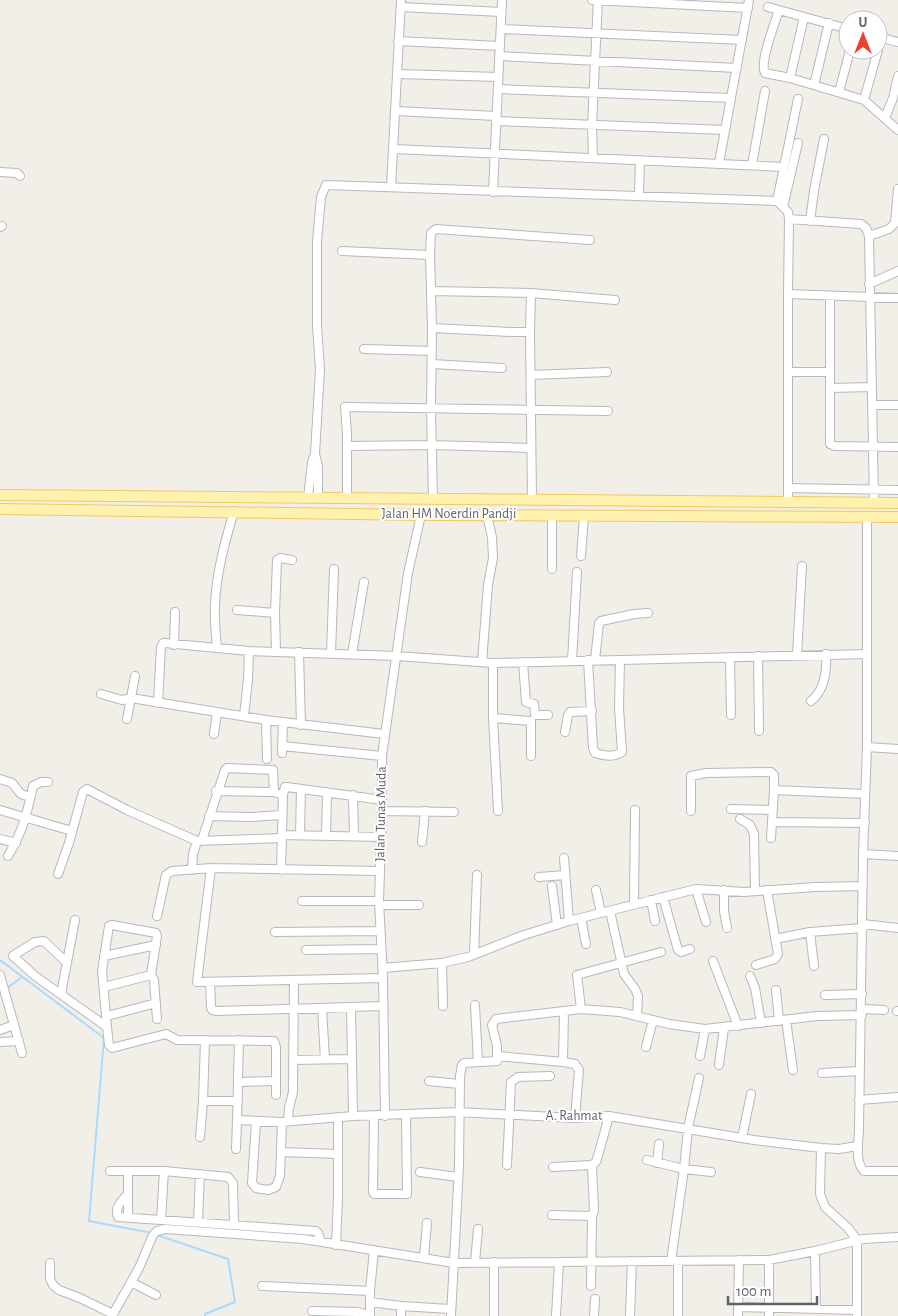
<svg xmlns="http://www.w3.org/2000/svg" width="898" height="1316" viewBox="0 0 898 1316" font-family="'Alegreya Sans',sans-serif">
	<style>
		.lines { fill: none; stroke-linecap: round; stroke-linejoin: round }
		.stream { stroke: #aadaff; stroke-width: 2 }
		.minor-casing { stroke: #b5b8bc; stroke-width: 10 }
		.major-casing { stroke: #f2c960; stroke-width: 12 }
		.minor { stroke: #fff; stroke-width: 8 }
		.major { stroke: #fff2af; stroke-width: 10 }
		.labels { text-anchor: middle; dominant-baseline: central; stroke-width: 4; stroke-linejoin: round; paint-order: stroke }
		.street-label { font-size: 14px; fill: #5f6368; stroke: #fff }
	</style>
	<rect width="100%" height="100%" fill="#f1efe8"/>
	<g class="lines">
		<path class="stream" d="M0 960 104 1038 89 1221 152 1233
			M6 989 22 977
			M157 1235 228 1259 235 1302 205 1314V1316"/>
		<g class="minor-casing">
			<path id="minor" d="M592 0 748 8
				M401 7 501 12
				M768 7 848 29
				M779 10C775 23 759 63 765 73L790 78 864 100 898 130
				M501 29 742 40
				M878 37 898 42
				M398 41 500 46
				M499 56 737 68
				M398 74 498 77
				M790 78 804 17
				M814 85 829 23
				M498 89 731 98
				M839 92 850 50
				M864 100 878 50
				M396 111 496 116
				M885 118 893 98 898 76
				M496 121 725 130
				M394 149 784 167
				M593 158 592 125 598 0
				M719 163 749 0
				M752 165 765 91
				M0 172 17 173 20 176
				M391 187 401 0
				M493 192 502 0
				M639 196 640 160
				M777 201 798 99
				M783 207 798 143
				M789 219 861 224 866 228 869 236 874 502
				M810 221 814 191 824 139
				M0 227 2 226
				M869 236 889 229 895 223 898 189
				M342 251 430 255 432 328 431 408 433 499
				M430 255 431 233 436 229 590 240
				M869 284 898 271
				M431 291 531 293 615 300
				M531 293 530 332 532 499
				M788 294V502
				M830 296V444L835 446 898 447
				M432 328 512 332H530
				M364 349 432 351
				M432 364 502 368
				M788 372H830
				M531 375 607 372
				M830 388 872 387
				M873 405H898
				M347 446 432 445 531 448
				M788 488 898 490
				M308 498 312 462 315 454
				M318 498V466L315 454 320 369 317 326V242L321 197 326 185 777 201 788 212 789 219 788 294 898 298
				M347 498V434L345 407 608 411
				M867 517V747L863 854 859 1128C859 1141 854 1161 864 1171H898
				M581 556 584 515
				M552 569V515
				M237 610 275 613
				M174 645 175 612
				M217 648C216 634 214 620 215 606 216 573 225 542 234 511
				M276 651 275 613 277 560 280 558 292 560
				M299 652 301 725
				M331 653 334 569
				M352 654 364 582
				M797 655 802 566
				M758 656 759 731
				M730 657 731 715
				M588 660 593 748 595 753C604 756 615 757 622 752L619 708 620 660
				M595 660 599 623 601 621 634 614 648 613
				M572 661 577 572
				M482 662 488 585 493 558 492 537 487 515
				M523 662 526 702 534 704 535 715H548
				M493 663V718L498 811
				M101 694 122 700 131 698 266 720 384 734
				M811 701C825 690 827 671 826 654
				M158 703 161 647 163 643H165L249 651 397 656 493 663 867 654
				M244 716 248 679 249 651
				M493 718 531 721V756
				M127 719 135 676
				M266 720 267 759
				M565 732 568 715 570 712 592 711
				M214 734 217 712
				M282 746 382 756
				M867 747 898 749
				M282 753 283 722
				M0 779 12 783 21 794 30 797
				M216 791 274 792 283 795 281 870
				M283 795 285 787H287L382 800
				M353 795 354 836
				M731 809 772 810
				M0 810 72 831
				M382 811 454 812
				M691 811V776L706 773 771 772 774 775V790L865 794
				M209 816 251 817 282 815
				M740 819 750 825 754 834 755 891
				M772 822 865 823
				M282 835 381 837
				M300 835 301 789
				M326 835 327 792
				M771 838 774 790
				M0 839 16 843
				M202 840 225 770 227 768 273 770 274 792
				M422 842 425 811
				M863 854 898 856
				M8 856C23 831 27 814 33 786L41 782H48
				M564 858 569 921
				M211 868 197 982 383 978
				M192 870 193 854 197 841 282 838
				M58 874 69 843 83 792 87 789 127 810 197 841
				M539 877 565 875
				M552 886 557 925
				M696 889 706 922
				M596 890 601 913
				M724 890V911L727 928
				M663 897 678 950 681 952 690 949
				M651 900 655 921
				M302 901H379
				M379 905H419
				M634 905 635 810
				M610 911 624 974 635 989 638 996 637 1016
				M157 916 166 875 172 871 211 868 380 871
				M581 918 586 944
				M863 924 898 928
				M275 932 380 931
				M810 932 814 966
				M775 939 810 932 863 928
				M306 950 380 949
				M474 954 477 875
				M104 956 156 945
				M713 961 738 1026
				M67 963 44 941 35 942 14 955 13 956 35 976 107 1027 109 1045 112 1048 166 1034 177 1040 274 1041 276 1047V1081L238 1082
				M442 963 443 1006
				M756 965 775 959 778 954 767 890
				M382 968 442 963 468 957 521 936 569 921 696 889 744 892 815 887 863 886
				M0 975 22 1053
				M750 976 755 988 761 1023
				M210 982 211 1007 212 1010 217 1011 383 1006
				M104 987 151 975
				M776 990 779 1021
				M61 994 75 920
				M825 995 862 994
				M475 1005 478 1062
				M322 1008 325 1059
				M581 1009 577 975 661 952
				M862 1009 884 1010
				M897 1011H898
				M564 1012 563 1062 575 1064 579 1070 575 1118
				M107 1016 156 1003
				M786 1020 793 1070
				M107 1027 102 971 109 926 112 925 156 933 157 936 151 975 154 980 157 1019
				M0 1030 14 1025
				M239 1040 237 1120 282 1122 353 1116 459 1112 575 1118 609 1116 754 1140 821 1148 839 1149 857 1146
				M0 1042 19 1041
				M646 1047 653 1020
				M498 1056 563 1062
				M700 1056 705 1029
				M352 1059 353 1116
				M293 1060 352 1059 351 1007
				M719 1065 724 1028
				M822 1073 859 1071
				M429 1081 459 1084
				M276 1095V1081
				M859 1100 898 1097
				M203 1101 205 1040
				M374 1116 373 1192 374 1194H407L406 1115
				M385 1116 383 978 379 901 382 811V756L408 573 421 515
				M288 1120 289 1108 293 1092 294 980
				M256 1122 252 1183 256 1188 268 1190 276 1187 280 1176 282 1122
				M200 1137 203 1101H238
				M742 1138 751 1094
				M821 1148 820 1194 825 1207 848 1228 857 1240V1316
				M236 1149 237 1120
				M282 1152 338 1154
				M647 1160 684 1169 711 1172
				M657 1163 659 1144
				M507 1165 511 1082 518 1077 550 1076
				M553 1167 592 1165
				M110 1171H164L228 1177 233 1183 234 1225
				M128 1172V1217
				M420 1172 458 1177
				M127 1195C121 1201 114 1209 118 1217L316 1231 318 1233 321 1242
				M552 1215 592 1216 591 1286
				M592 1216 594 1211 592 1165 596 1162 598 1156 609 1116
				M161 1220 164 1171
				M198 1222 200 1174
				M336 1245 338 1197V1118
				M815 1251 816 1309
				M424 1258 427 1223
				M671 1261 684 1169 688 1128 699 1078
				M678 1261V1316
				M475 1262 478 1229
				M50 1263V1279L53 1285 59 1290 80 1298 113 1314
				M131 1282 156 1295
				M262 1286 370 1291
				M370 1302 401 1306 450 1309
				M739 1307 857 1310
				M312 1311 357 1312 370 1315
				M112 1316 139 1268 153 1235 157 1231 166 1229 303 1239 454 1263 769 1260 815 1251 863 1239 898 1237
				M370 1316V1291L374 1250
				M401 1316V1306
				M451 1316 459 1167 460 1076 462 1065 464 1063 497 1061V1046L492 1025 496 1019 581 1009 620 1012 669 1024 705 1029 817 1016 862 1015
				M494 1316V1262
				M556 1316 559 1262
				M594 1316 595 1299
				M630 1316 632 1261
				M738 1316 739 1260
				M769 1316V1260"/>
		</g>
		<g class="major-casing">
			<path id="major" d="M0 495 898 503
				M0 509 421 515 898 517"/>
		</g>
		<use href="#minor" class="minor"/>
		<use href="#major" class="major"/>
	</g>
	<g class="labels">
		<g class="street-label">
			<text x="449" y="514">Jalan HM Noerdin Pandji</text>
			<text transform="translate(381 814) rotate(-89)">Jalan Tunas Muda</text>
			<text x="574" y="1116">A. Rahmat</text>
		</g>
	</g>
	<g transform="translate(863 35)"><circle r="24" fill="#ffffff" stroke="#bfc1c3"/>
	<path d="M0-4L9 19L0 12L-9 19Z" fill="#ea4335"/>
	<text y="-8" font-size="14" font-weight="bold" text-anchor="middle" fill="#5f6368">U</text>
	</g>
	<path d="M728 1296v8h89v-8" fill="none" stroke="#5f6368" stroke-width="2.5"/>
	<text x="736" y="1296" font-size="15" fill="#5f6368" stroke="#ffffff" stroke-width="4" paint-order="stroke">100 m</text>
</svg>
